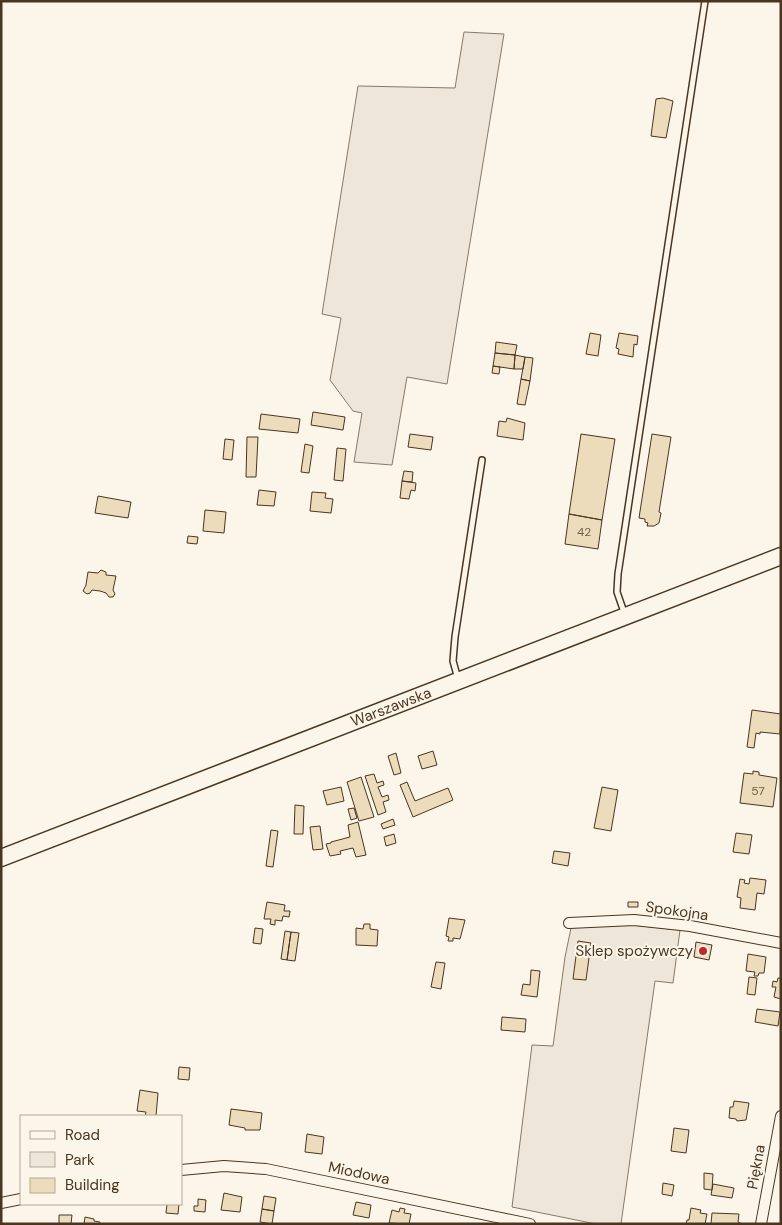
<svg xmlns="http://www.w3.org/2000/svg" width="782" height="1225" viewBox="0 0 782 1225" font-family="'DM Sans',sans-serif">
	<style>
		.green { fill: #ede6d9; stroke: #887966 }
		.building { fill: #ecdcbc; stroke: #4a3520 }
		.lines { fill: none; stroke-linecap: round; stroke-linejoin: round }
		.service-casing { stroke: #4a3520; stroke-width: 8 }
		.minor-casing { stroke: #4a3520; stroke-width: 12 }
		.primary-casing { stroke: #4a3520; stroke-width: 19 }
		.service { stroke: #fbf6e9; stroke-width: 5 }
		.minor { stroke: #fbf6e9; stroke-width: 10 }
		.primary { stroke: #fbf6e9; stroke-width: 16 }
		.poi-dot { fill: #c62828; stroke: #fbf6e9; stroke-width: 2 }
		.labels { text-anchor: middle; dominant-baseline: central; stroke-width: 4; stroke-linejoin: round; paint-order: stroke }
		.number-label { font-size: 12px; fill: #725f47 }
		.street-label { font-size: 15px; fill: #4a3520; stroke: #fbf6e9 }
		.poi-label { font-size: 15px; fill: #4a3520; stroke: #fbf6e9; text-anchor: end }
	</style>
	<rect width="100%" height="100%" fill="#fbf6e9"/>
	<path class="green" d="M464 32 504 34 447 384 407 377 392 465 354 462 362 413 353 411 330 380 341 318 322 314 358 86 455 88Z
		M622 924 680 930 673 983 655 981 621 1224H596L512 1207 532 1045 553 1046 565 957 571 928Z"/>
	<path class="building" d="M663 98 673 101 666 138 651 136 656 99Z
		M590 333 601 335 598 356 586 354Z
		M619 333 638 336 637 345 634 344 633 357 618 354 619 349 616 348Z
		M496 342 517 345 515 355 495 353Z
		M495 353 515 355 514 369 493 366Z
		M515 355 525 357 523 369H514Z
		M525 357 533 358 530 381 521 379Z
		M493 366 500 367 499 374 492 373Z
		M521 379 530 381 525 405 517 404Z
		M313 412 345 417 343 430 311 425Z
		M261 414 300 419 298 433 259 429Z
		M507 418 525 423 523 440 497 436 499 421 506 422Z
		M410 434 433 437 431 450 408 447Z
		M581 434 615 439 602 520 569 514Z
		M652 434 671 437 659 512 661 513 659 523 654 526H647L648 523 645 522V519L639 518Z
		M247 437H258L256 477H246Z
		M225 439 234 440 232 460 223 459Z
		M305 444 313 446 309 473 301 472Z
		M337 448 346 449 343 481 334 480Z
		M404 471 413 472 412 482 402 481Z
		M402 481 416 483 415 491 411 490 409 499 400 498Z
		M259 490 276 492 274 506 257 505Z
		M312 492 326 493 325 498 333 499 331 513 310 511Z
		M98 496 131 502 128 518 95 513Z
		M205 510 226 512 224 533 203 531Z
		M569 514 602 520 598 549 565 544Z
		M188 536 198 537 197 544 187 543Z
		M101 570 106 572V575L116 576 113 590 115 594 113 597H109L106 593 100 591 92 590 90 593 87 594 83 591 86 585 88 572 98 573Z
		M752 710 781 714 780 734 760 732V734L756 733 754 748 747 747Z
		M433 751 437 765 422 769 418 756Z
		M396 753 401 773 394 775 388 756Z
		M753 771 759 772V775L777 778 773 807 740 803 744 773 753 774Z
		M374 774 377 783 383 781 384 785 378 787 382 797 388 795 389 800 383 802 386 812 378 815 365 776Z
		M361 777 374 817 359 821 347 782Z
		M407 782 415 801 448 788 453 800 413 817 400 785Z
		M341 787 344 801 327 805 323 791Z
		M602 787 618 790 611 831 594 828Z
		M295 805 304 806 303 834H294Z
		M354 808 357 818 351 820 348 809Z
		M393 819 395 825 383 829 381 824Z
		M358 822 366 855 356 857 353 848 340 851 341 854 330 856 326 844 331 843V842L350 837 348 825Z
		M320 826 323 849 313 850 310 827Z
		M271 830 278 831 273 867 266 866Z
		M736 833 752 835 749 854 733 852Z
		M394 834 396 843 386 846 384 837Z
		M554 851 570 853 568 866 552 863Z
		M750 878 766 880 764 894 757 893 755 910 740 908 741 898 737 897 740 879 745 880 744 883 749 884Z
		M267 902 285 905 284 911H290L289 917 283 916 282 921 275 920V925L270 924 271 919H264Z
		M628 902H638V907H628Z
		M449 918 465 920 460 939 453 938V941H448L449 937 446 936Z
		M364 924H370V929L378 930 377 946 356 945V928L363 929Z
		M255 928 263 929 261 944 253 943Z
		M285 931 291 932 287 960 281 959Z
		M291 932 299 933 295 961 287 960Z
		M578 941 591 943 586 980 573 979Z
		M696 942 712 945 709 960 694 957Z
		M748 954 766 957 764 973H759L758 976H754L755 972 746 971Z
		M436 962 445 963 441 989 431 987Z
		M531 970 540 971 537 997 521 995 523 984 530 985Z
		M749 977 757 978 755 995 747 994Z
		M778 978H781V999L774 997 776 987H772L773 981 777 982Z
		M757 1009 780 1012 778 1026 755 1022Z
		M502 1017 526 1019 525 1032 501 1030Z
		M179 1067 190 1068 189 1080 178 1079Z
		M140 1090 158 1093 156 1116H145L146 1112 137 1111Z
		M734 1101 749 1103 746 1120 737 1121 736 1119 729 1118 730 1107H733Z
		M231 1109 262 1113 260 1130H245V1128L229 1125Z
		M674 1128 689 1130 686 1153 671 1151Z
		M307 1134 324 1137 322 1154 305 1152Z
		M704 1173 713 1174 712 1190 704 1189Z
		M663 1183 674 1185 672 1196 662 1194Z
		M713 1184 734 1188 732 1198 711 1195Z
		M224 1193 242 1197 240 1212 221 1210Z
		M264 1196 276 1198 274 1211 262 1209Z
		M198 1199 206 1200 205 1212 194 1211V1206H198Z
		M356 1202 371 1205 369 1218 353 1215Z
		M167 1204H179L178 1214 166 1213Z
		M400 1208 405 1209 404 1213 411 1214 409 1224 389 1223 392 1210 399 1212Z
		M691 1208 701 1210 700 1213 707 1214 705 1224H686L687 1220H689Z
		M262 1209 274 1211 272 1224 260 1222Z
		M712 1213 739 1214 738 1222 742 1224H711Z
		M59 1215H72L71 1224H59Z
		M85 1217 94 1219V1221L100 1222V1224H84Z"/>
	<g class="lines">
		<g class="service-casing">
			<path id="service" d="M625 615 617 592 618 574 705 1
				M458 679 453 661 455 637 482 460"/>
		</g>
		<g class="minor-casing">
			<path id="minor" d="M569 923 634 920 690 926 781 943
				M181 1170 224 1166 266 1169 530 1224
				M1 1203 21 1199
				M761 1224 781 1116"/>
		</g>
		<g class="primary-casing">
			<path id="primary" d="M1 858 781 556"/>
		</g>
		<use href="#service" class="service"/>
		<use href="#minor" class="minor"/>
		<use href="#primary" class="primary"/>
	</g>
	<circle class="poi-dot" cx="703" cy="951" r="5"/>
	<g class="labels">
		<g class="number-label">
			<text x="584" y="532">42</text>
			<text x="758" y="791">57</text>
		</g>
		<g class="street-label">
			<text transform="translate(391 707) rotate(-21)">Warszawska</text>
			<text transform="translate(677 911) rotate(8)">Spokojna</text>
			<text transform="translate(756 1167) rotate(-80)">Piękna</text>
			<text transform="translate(359 1173) rotate(12)">Miodowa</text>
		</g>
		<g class="poi-label">
			<text x="693" y="951">Sklep spożywczy</text>
		</g>
	</g>
	<rect width="782" height="1225" fill="none" stroke="#4a3520" stroke-width="5"/>
	<rect x="20" y="1115" width="162" height="90" fill="#fbf6e9" stroke="#b4a999"/>
	<rect x="30" y="1131" width="25" height="8" fill="#fbf6e9" stroke="#b4a999"/>
	<text x="65" y="1140" font-size="15" fill="#4a3520">Road</text>
	<rect x="30" y="1152" width="25" height="15" fill="#ede6d9" stroke="#b4a999"/>
	<text x="65" y="1165" font-size="15" fill="#4a3520">Park</text>
	<rect x="30" y="1178" width="25" height="15" fill="#ecdcbc" stroke="#b4a999"/>
	<text x="65" y="1190" font-size="15" fill="#4a3520">Building</text>
</svg>
